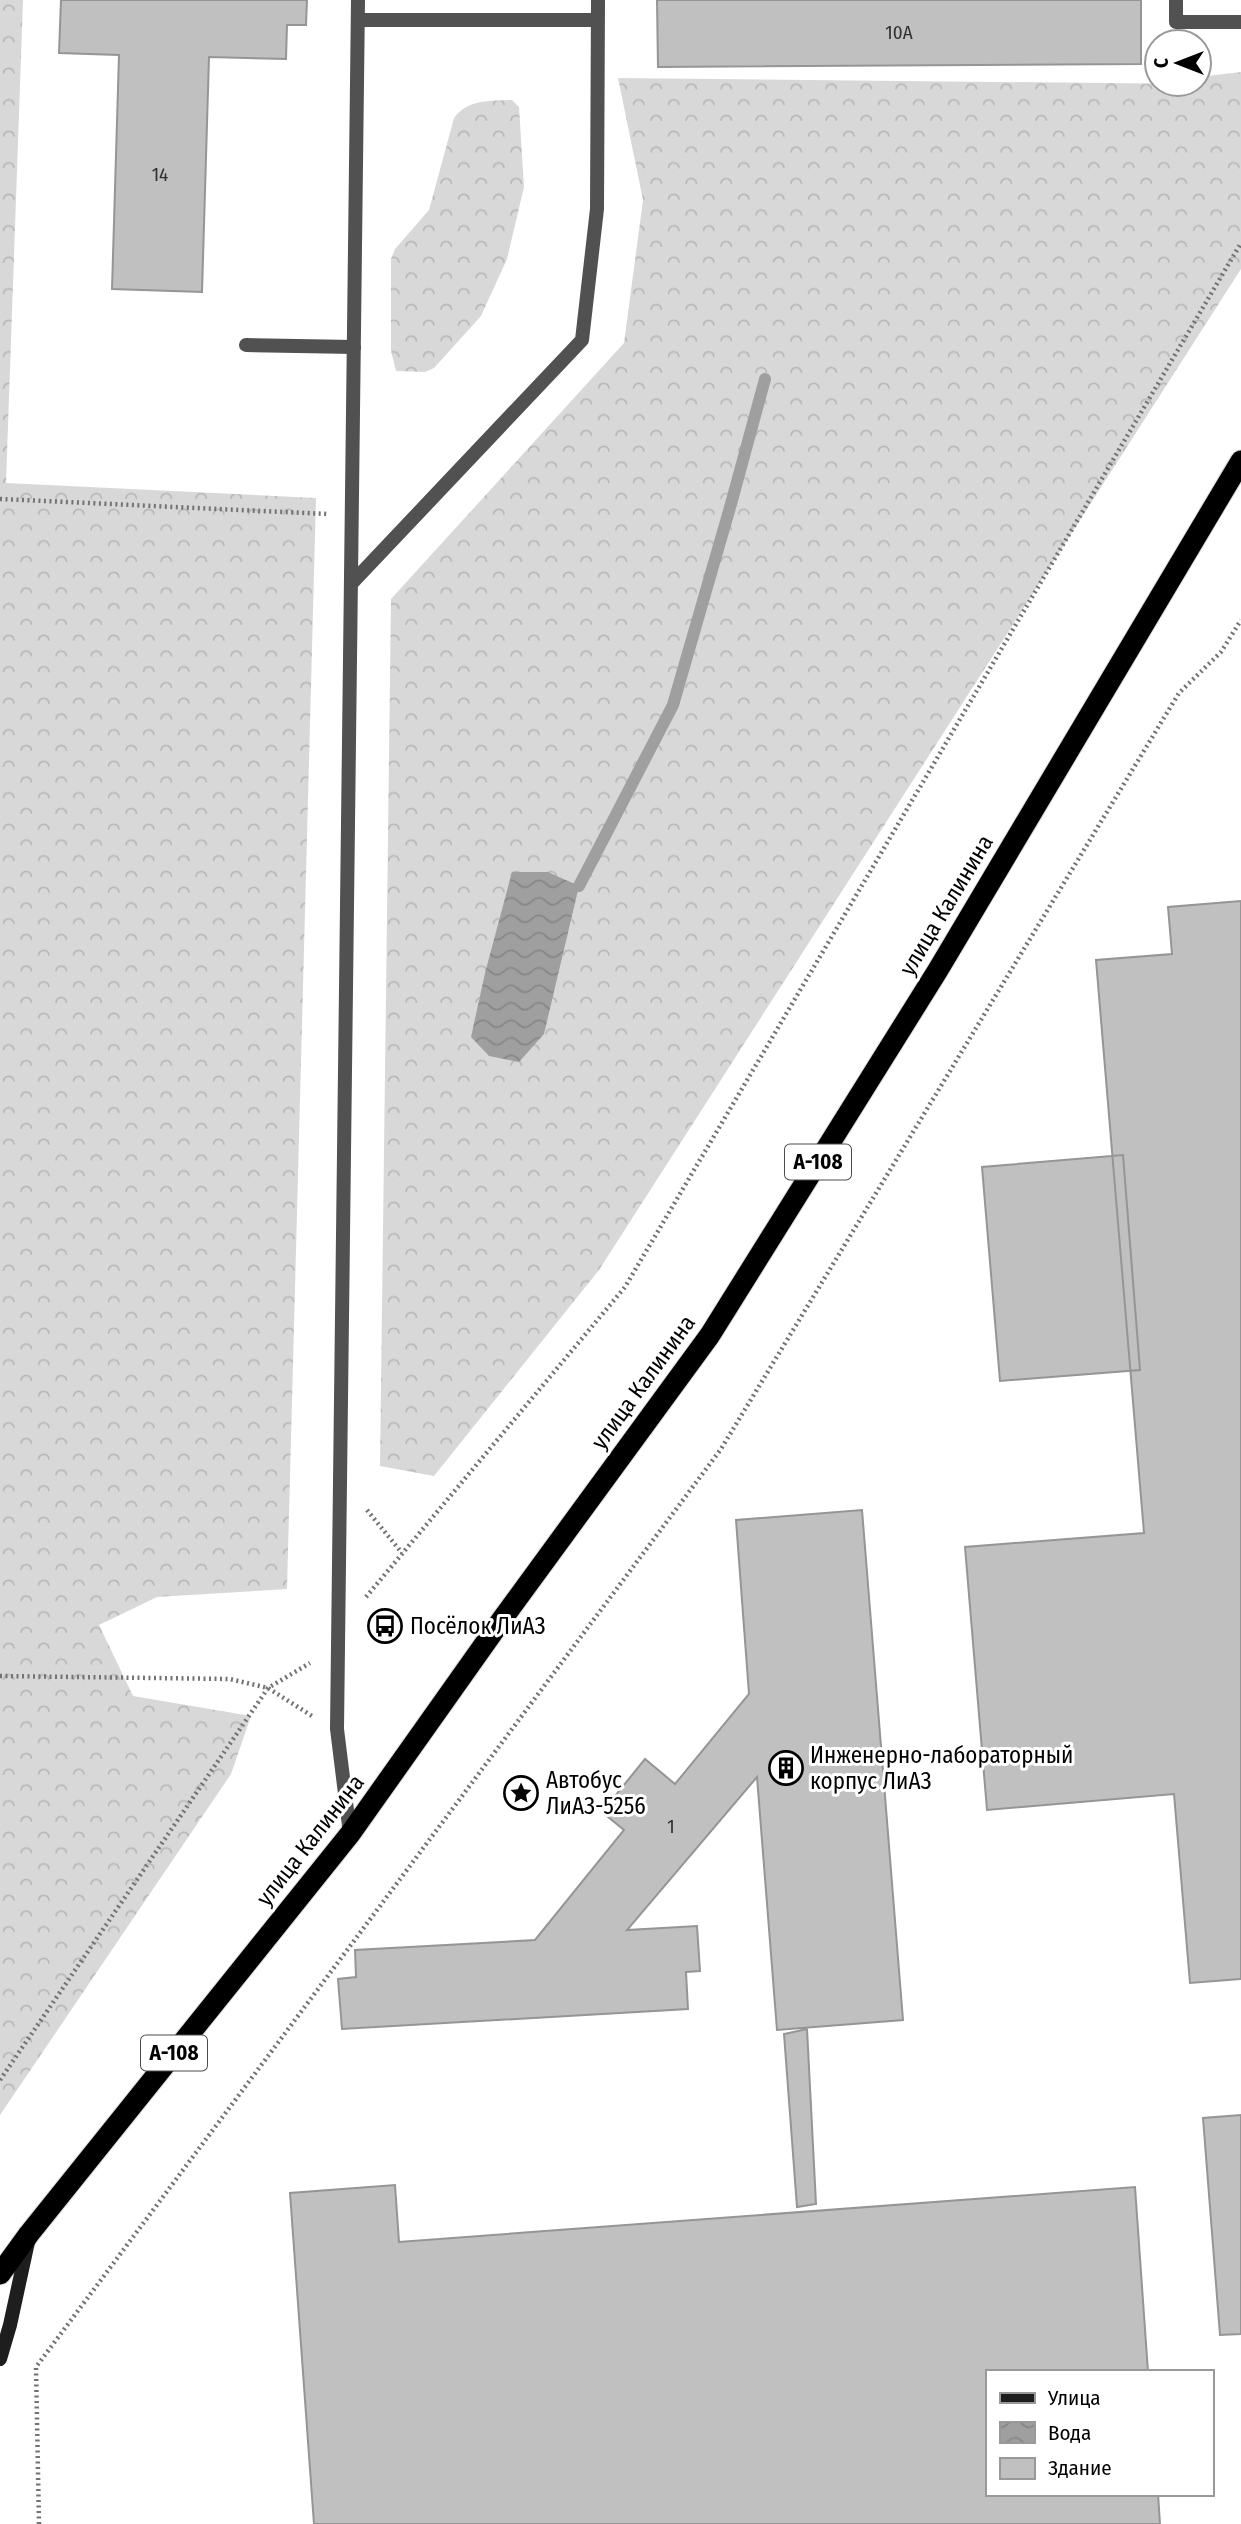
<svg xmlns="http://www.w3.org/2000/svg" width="1241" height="2524" viewBox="0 0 1241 2524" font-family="'Fira Sans Condensed',sans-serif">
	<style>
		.forest { fill: url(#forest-crowns) }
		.water { fill: url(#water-waves) }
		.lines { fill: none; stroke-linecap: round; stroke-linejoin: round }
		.stream { stroke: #9f9f9f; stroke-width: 12 }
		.building { fill: #c0c0c0; stroke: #959595; stroke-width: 2 }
		.highway-casing { stroke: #dbdbdb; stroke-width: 23 }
		.path { stroke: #737373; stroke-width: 4.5; stroke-dasharray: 2 3.5; stroke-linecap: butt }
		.lane { stroke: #515151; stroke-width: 14 }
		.street { stroke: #515151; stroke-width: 14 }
		.secondary { stroke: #1e1e1e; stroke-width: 14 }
		.highway { stroke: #000; stroke-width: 21 }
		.labels { text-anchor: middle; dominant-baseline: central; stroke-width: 6; stroke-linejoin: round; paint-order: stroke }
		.number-label { font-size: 19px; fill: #303030 }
		.shield { fill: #fff; stroke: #4c4c4c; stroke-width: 2 }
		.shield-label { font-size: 21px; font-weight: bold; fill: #000 }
		.street-label { font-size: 23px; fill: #000; stroke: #fff }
		.poi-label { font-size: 23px; fill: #000; stroke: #fff; text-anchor: start }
	</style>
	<defs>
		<pattern id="forest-crowns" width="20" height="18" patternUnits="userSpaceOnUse" patternTransform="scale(1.75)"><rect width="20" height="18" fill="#d8d8d8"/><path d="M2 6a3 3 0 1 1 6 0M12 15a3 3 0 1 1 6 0" fill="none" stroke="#b8b8b8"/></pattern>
		<pattern id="water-waves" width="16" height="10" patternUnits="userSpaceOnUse" patternTransform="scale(1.75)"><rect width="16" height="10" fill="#9f9f9f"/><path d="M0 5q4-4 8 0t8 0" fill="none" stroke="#878787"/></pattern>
	</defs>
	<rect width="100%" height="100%" fill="#fff"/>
	<path class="forest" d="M0 0H23L6 483 316 498 287 1589 157 1597 99 1625 133 1696 251 1716 231 1774 0 2115Z
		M1241 72V269L599 1270 434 1476 380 1466 391 599 624 343 643 200 618 78 1199 84V77Z
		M512 100 519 107 524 187 507 259 481 316 434 368 425 372 396 371 391 351V259L395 249 429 210 454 118C468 99 491 101 512 100Z"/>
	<path class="water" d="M512 872H548L579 886 544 1034 519 1062 489 1056 471 1037 485 973Z"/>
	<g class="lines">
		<path class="stream" d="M579 886 673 705 731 504 765 379"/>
	</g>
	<path class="building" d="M61 0H307L306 25H287L286 59 209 57 202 292 112 289 119 55 59 53Z
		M657 0H1141V64L658 67Z
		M1241 901V1979L1190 1983 1174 1794 987 1810 965 1547 1144 1533 1096 960 1172 954 1168 907Z
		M1123 1155 1140 1370 1000 1381 982 1167Z
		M862 1510 903 2020 777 2030 757 1777 627 1930 697 1926 700 1971 686 1972 688 2009 342 2029 338 1979 356 1977 355 1950 535 1940 624 1830 602 1812 645 1759 675 1784 749 1694 736 1520Z
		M807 2029 816 2204 797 2207 784 2034Z
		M1241 2115V2334L1220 2335 1203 2118Z
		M395 2185 399 2242 1135 2187 1148 2372H987V2494H1158L1160 2524H314L290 2193Z"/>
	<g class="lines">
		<g class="highway-casing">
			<path id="highway" d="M0 2274 29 2234 350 1834 503 1618 710 1335 938 970 1241 461"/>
		</g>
		<path class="path" d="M0 499 328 514
			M367 1510 402 1553
			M366 1597 625 1287 1241 243
			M0 1676 230 1679 268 1688 312 1716
			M0 2080 268 1688 310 1663
			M39 2524 36 2367 721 1449 1179 693 1221 652 1241 620"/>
		<path class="lane" d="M1176 0V22H1241
			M358 20H598
			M246 345 354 347
			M351 584 582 340 597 209 598 0"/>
		<path class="street" d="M350 1834 337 1729 358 0"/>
		<path class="secondary" d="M0 2359 10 2325 28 2242"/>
		<use href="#highway" class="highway"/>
	</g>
	<defs>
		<g id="bus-ring" transform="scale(1.75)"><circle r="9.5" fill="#fff" stroke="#000" stroke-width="1.5"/><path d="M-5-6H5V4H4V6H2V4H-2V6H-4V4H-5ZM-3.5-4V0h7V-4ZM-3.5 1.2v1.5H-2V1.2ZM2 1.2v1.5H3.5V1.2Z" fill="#000"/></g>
		<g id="building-ring" transform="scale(1.75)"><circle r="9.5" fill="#fff" stroke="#000" stroke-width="1.5"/><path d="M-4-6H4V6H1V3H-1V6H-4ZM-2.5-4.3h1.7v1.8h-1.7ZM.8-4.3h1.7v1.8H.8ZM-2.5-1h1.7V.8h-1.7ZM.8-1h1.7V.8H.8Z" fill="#000"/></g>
		<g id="sight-ring" transform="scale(1.75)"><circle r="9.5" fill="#fff" stroke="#000" stroke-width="1.5"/><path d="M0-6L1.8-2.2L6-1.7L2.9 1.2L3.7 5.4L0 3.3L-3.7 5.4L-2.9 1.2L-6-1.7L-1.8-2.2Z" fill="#000"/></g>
	</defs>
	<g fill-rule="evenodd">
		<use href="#bus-ring" x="385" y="1626"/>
		<use href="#building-ring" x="786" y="1768"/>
		<use href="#sight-ring" x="521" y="1793"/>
	</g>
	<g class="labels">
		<g class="number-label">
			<text x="899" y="32">10А</text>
			<text x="160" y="174">14</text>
			<text x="671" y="1826">1</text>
		</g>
		<g class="shield">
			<rect x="785" y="1144.5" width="66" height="35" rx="5"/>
			<rect x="141" y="2035.5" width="66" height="35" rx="5"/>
		</g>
		<g class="shield-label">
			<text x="818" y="1162">А-108</text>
			<text x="174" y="2053">А-108</text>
		</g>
		<g class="street-label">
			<text transform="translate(946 905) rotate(-59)">улица Калинина</text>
			<text transform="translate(643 1382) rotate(-54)">улица Калинина</text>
			<text transform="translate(310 1840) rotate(-52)">улица Калинина</text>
		</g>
		<g class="poi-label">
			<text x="410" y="1626">Посёлок ЛиАЗ</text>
			<text x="810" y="1755">Инженерно-лабораторный<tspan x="810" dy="26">корпус ЛиАЗ</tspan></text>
			<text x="546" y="1780">Автобус<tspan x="546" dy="26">ЛиАЗ-5256</tspan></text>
		</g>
	</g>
	<rect x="986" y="2370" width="228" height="126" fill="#ffffff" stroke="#999999" stroke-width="2"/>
	<rect x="1000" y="2393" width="35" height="10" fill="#1e1e1e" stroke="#999999" stroke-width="2"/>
	<text x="1048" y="2405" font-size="21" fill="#000000">Улица</text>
	<rect x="1000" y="2422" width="35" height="21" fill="url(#water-waves)" stroke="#999999" stroke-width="2"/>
	<text x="1048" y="2440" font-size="21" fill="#000000">Вода</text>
	<rect x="1000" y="2458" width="35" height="21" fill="#c0c0c0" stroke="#999999" stroke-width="2"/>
	<text x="1048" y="2475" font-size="21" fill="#000000">Здание</text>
	<g transform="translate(1178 63) rotate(270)"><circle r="33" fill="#ffffff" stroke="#999999" stroke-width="2"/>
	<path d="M0-5L12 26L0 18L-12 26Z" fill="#000000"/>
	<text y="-10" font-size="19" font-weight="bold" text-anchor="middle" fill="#000000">С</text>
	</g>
</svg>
